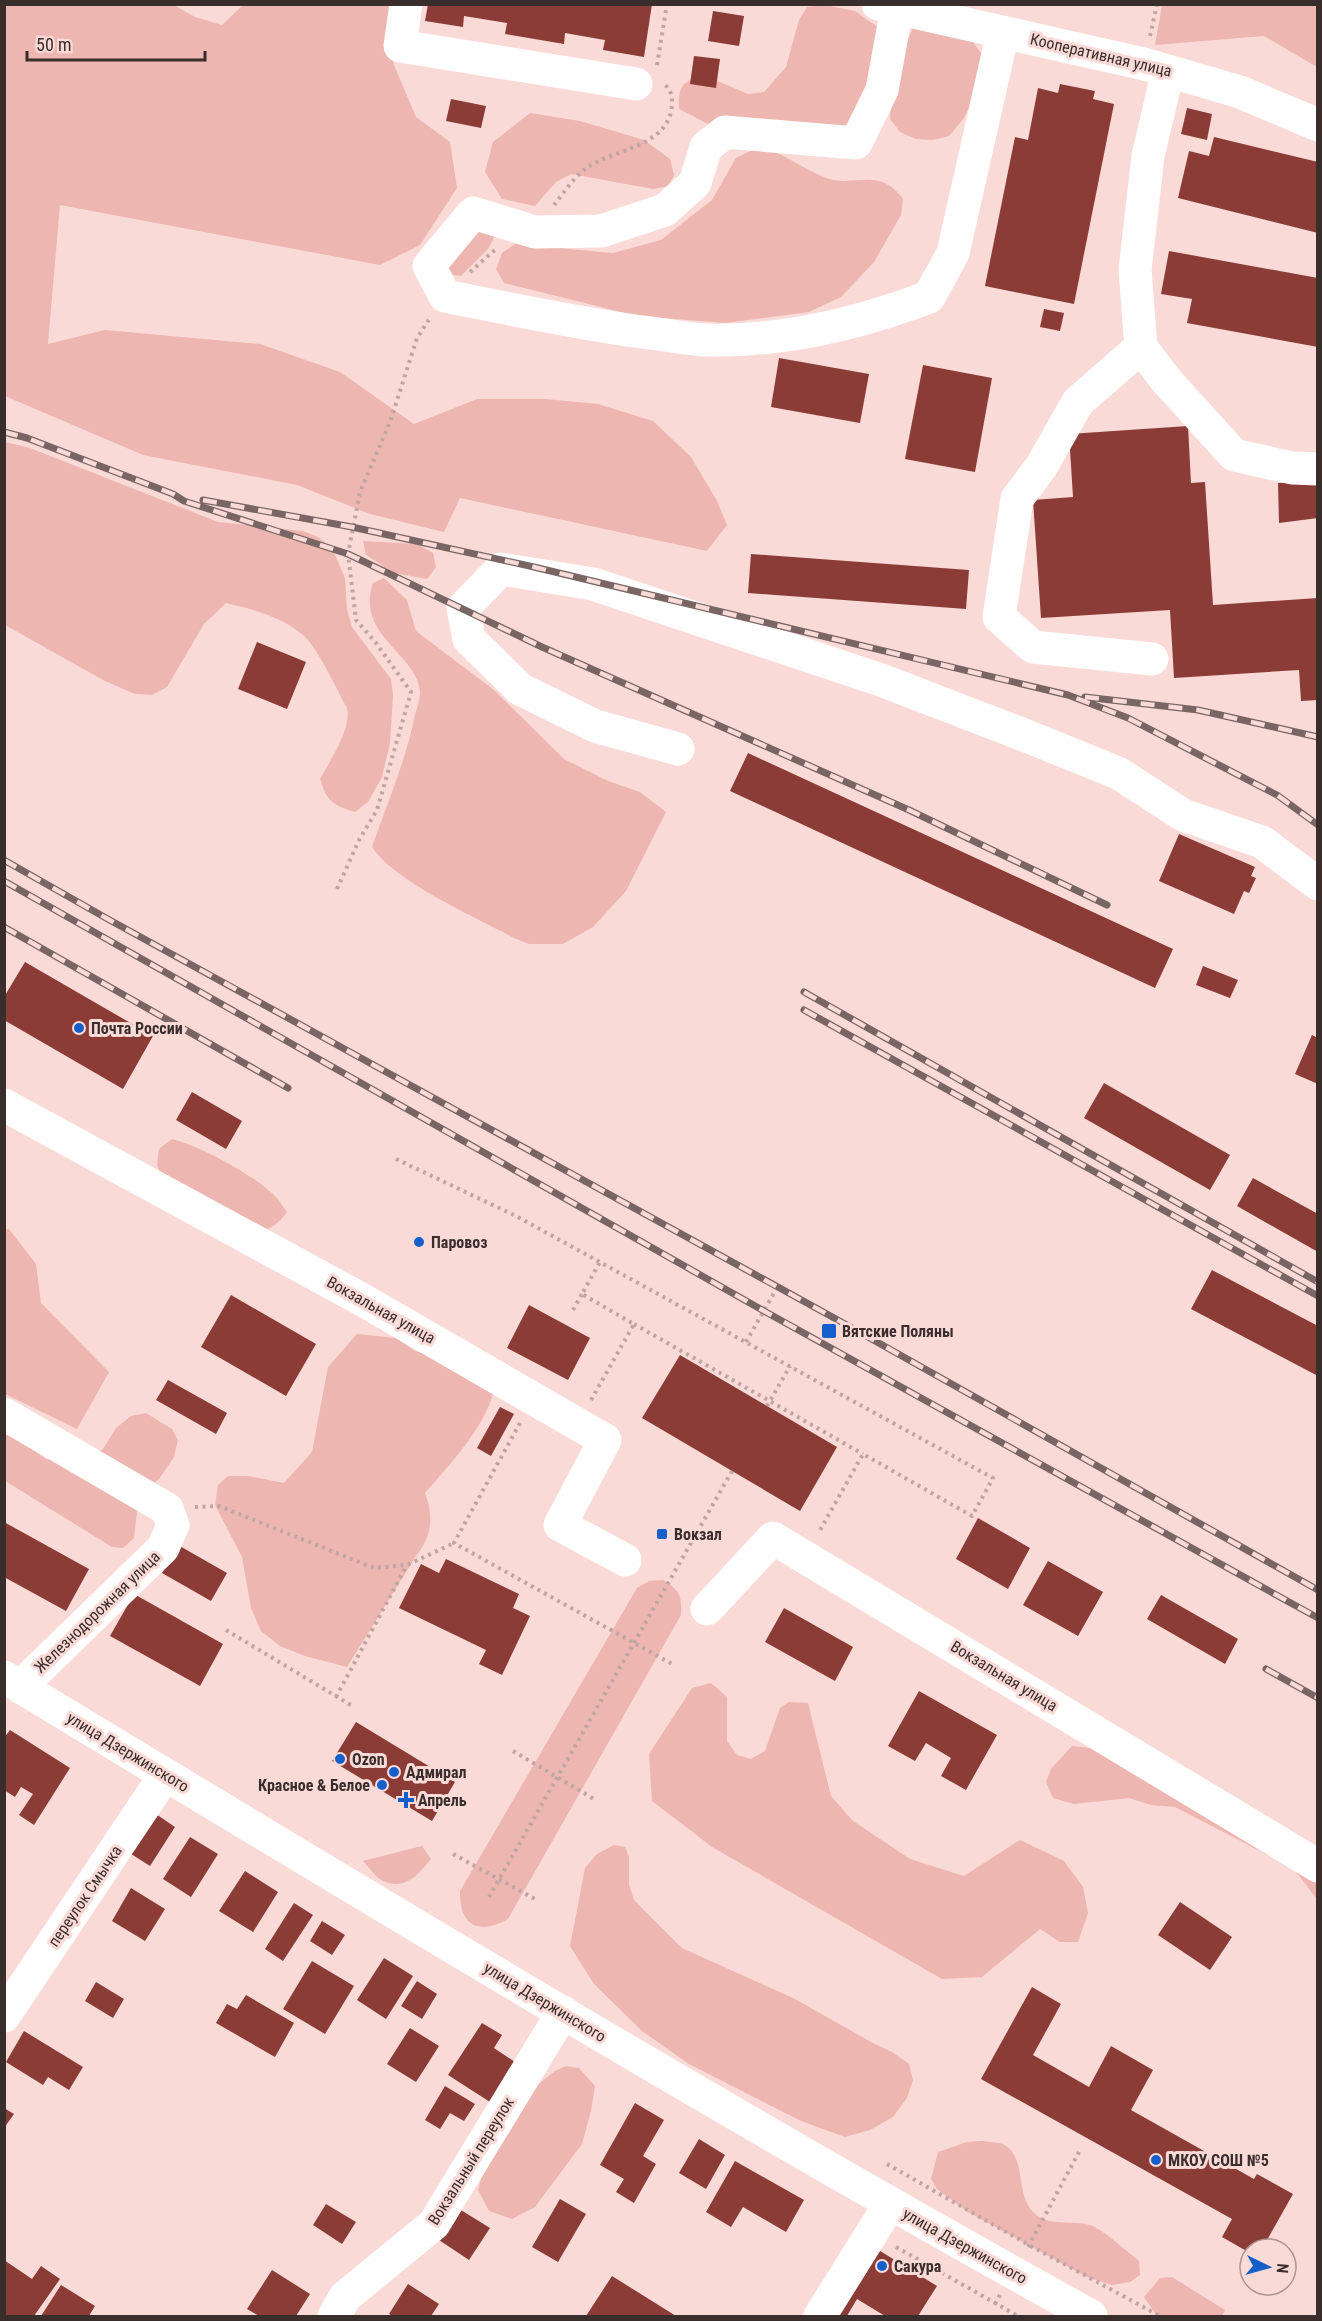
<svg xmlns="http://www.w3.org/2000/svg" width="1322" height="2321" viewBox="0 0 1322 2321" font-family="'Roboto Condensed',sans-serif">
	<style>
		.green { fill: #eeb6b0 }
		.building { fill: #8b3c37 }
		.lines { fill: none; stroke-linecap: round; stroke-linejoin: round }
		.path { stroke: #c0a6a3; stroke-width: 4; stroke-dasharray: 3 4.5; stroke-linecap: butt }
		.minor { stroke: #fff; stroke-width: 33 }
		.rail-casing { stroke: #796664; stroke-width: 7 }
		.rail { stroke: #fadad6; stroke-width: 4.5; stroke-dasharray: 14; stroke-linecap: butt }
		.poi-dot { fill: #155fca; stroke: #fadad6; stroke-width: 2 }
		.labels { text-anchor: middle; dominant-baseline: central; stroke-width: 6; stroke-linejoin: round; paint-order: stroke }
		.street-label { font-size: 16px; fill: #3a2e2d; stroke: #fadad6 }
		.poi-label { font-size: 16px; font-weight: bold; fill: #3a2e2d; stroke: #fadad6; text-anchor: start }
	</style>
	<rect width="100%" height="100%" fill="#fadad6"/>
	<path class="green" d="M5 5H174L195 17 222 25 243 5H395L387 32 394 65 416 117 450 142 457 188 420 245 380 265 60 205 48 344 105 330 260 344 340 372 414 424 477 399H545L598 404 653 421 691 457 717 501 727 525 707 551 460 498 444 532 370 514 297 485 143 455 5 396Z
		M825 5 855 11 882 30 879 64 845 130 708 124 679 109C678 87 682 82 703 75L748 94 764 92 786 67 799 20 807 7Z
		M1162 5H1317V67L1264 36 1155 45Z
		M913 28 972 41 982 54 979 87 964 118 949 136 933 140 916 139 900 132 890 119 894 71Z
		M530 113 580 121 644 140 670 159 674 175 668 186 653 189 571 174 556 182 535 206 502 199 485 172 493 142Z
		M767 149C788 156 805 170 826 178 856 188 878 166 903 199L901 215 874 262 841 297 809 312 725 323 637 316 504 283 496 269 502 253 515 244 613 253 661 240 712 200 736 158 750 151Z
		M471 226 495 236 488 249 461 276 445 274Z
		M5 442 30 448 218 522 303 531 318 537 332 548 345 578 347 610 352 627 391 679 393 695 390 743 382 777 368 802 355 812C333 805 327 802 320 779 330 761 352 728 347 708 337 690 320 653 307 639 288 619 253 609 226 603L204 624 167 687 152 695 135 694 105 681 5 625Z
		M363 541 417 544 433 553 436 567 427 579 394 573 366 555Z
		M384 578 407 600 416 631 494 690 564 759 608 781 640 792 666 812 626 891 593 927 563 944H529L514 938C474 916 396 883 372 847 387 804 406 760 415 715 417 708 420 699 420 692 417 653 355 636 373 583Z
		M172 1139C200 1146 256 1176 276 1197 280 1201 283 1207 287 1212 280 1221 275 1227 264 1230L160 1173 157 1165 159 1149Z
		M9 1229 36 1264 41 1303 109 1372 77 1429 5 1394 4 1230Z
		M357 1334 396 1338 415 1351 438 1358 493 1394C483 1429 449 1466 425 1493 434 1517 432 1536 416 1556L347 1667 305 1656 280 1646 261 1631 251 1608 242 1557 215 1505 218 1485 228 1476H249L284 1483 312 1452 328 1367Z
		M146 1413 172 1429 178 1440 174 1457 159 1479 139 1494 134 1538 123 1548 112 1547 5 1481 4 1429 46 1459 81 1461 103 1449 116 1428 131 1416Z
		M663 1580C680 1591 682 1595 681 1615L508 1919C478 1936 459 1925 460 1891L637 1588 649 1581Z
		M711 1683 727 1697V1741L737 1755 751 1759 765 1751 780 1708 789 1702 808 1703 831 1796 853 1821 910 1859 964 1876 1020 1840 1064 1861 1083 1887 1088 1913 1078 1942H1060L1040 1929 982 1977 942 1979 712 1847 652 1801 649 1754 692 1688Z
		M1072 1746 1121 1751 1317 1863V1899L1293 1868 1175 1807 1151 1805 1129 1798 1074 1804 1053 1798 1046 1782 1051 1769Z
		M614 1845 625 1847 629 1857V1885L634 1900 682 1948 795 1999 871 2042 892 2052 909 2064 913 2080 907 2098 893 2117 870 2130 845 2137 801 2121 689 2064 642 2031 594 1984 570 1946 585 1868 597 1854Z
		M422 1846 431 1859C419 1874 405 1891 383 1881 376 1878 369 1867 363 1861Z
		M566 2066 579 2068 595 2086 591 2111 582 2144 535 2207 512 2219 489 2211 478 2190 484 2167 536 2086 555 2071Z
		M982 2141C989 2142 999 2142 1005 2145 1027 2160 1015 2193 1033 2212 1048 2227 1072 2220 1090 2225 1101 2228 1129 2253 1139 2261L1140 2275 1130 2282 1112 2285 1089 2278 968 2212 937 2189 931 2179 938 2152 967 2142Z
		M1172 2277 1225 2310 1222 2316H1157L1144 2297 1160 2278Z"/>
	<path class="building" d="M428 4H652L644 57 603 50 605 40 599 39 565 33 564 44 505 34 507 23 464 16 463 27 425 21Z
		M713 11 744 16 739 46 708 41Z
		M694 56 720 59 716 88 690 84Z
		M1060 84 1095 91 1093 99 1114 104 1074 304 985 286 1015 137 1028 140 1038 88 1058 93Z
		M451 99 486 106 481 128 446 121Z
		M1187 108 1212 114 1207 140 1181 134Z
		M1214 137 1318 162V233L1178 198 1189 151 1209 156Z
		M1169 251 1318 278V347L1187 323 1192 299 1161 294Z
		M1044 309 1064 313 1060 331 1040 327Z
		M779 358 869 374 860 423 771 407Z
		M923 365 992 378 975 472 905 459Z
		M1188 426 1191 483 1205 482 1213 605 1318 598V700L1301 701 1299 670 1174 678 1170 610 1041 618 1033 500 1073 497 1069 434Z
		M1318 480V518L1279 523 1278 483Z
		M751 554 969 570 966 609 748 593Z
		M257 642 306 662 287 709 238 689Z
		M748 753 1173 949 1155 988 730 791Z
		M1179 834 1255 867 1251 876 1256 878 1249 893 1244 891 1234 914 1159 881Z
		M25 962 153 1036 123 1089 4 1020V997Z
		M1203 966 1238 980 1230 998 1196 985Z
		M1312 1035 1318 1038V1084L1295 1074Z
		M1104 1083 1230 1155 1210 1190 1084 1118Z
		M192 1092 242 1121 226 1149 176 1120Z
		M1253 1178 1318 1214V1252L1237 1206Z
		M1212 1270 1318 1326V1376L1191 1309Z
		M231 1295 316 1344 286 1396 201 1347Z
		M529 1305 590 1338 568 1380 507 1348Z
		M680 1355 837 1447 800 1511 642 1418Z
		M168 1380 227 1413 216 1434 156 1400Z
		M500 1407 514 1414 491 1456 477 1448Z
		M978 1518 1030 1548 1008 1589 956 1559Z
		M4 1522 89 1569 66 1611 4 1577Z
		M178 1545 227 1573 211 1601 162 1573Z
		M446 1559 519 1594 513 1608 530 1616 502 1675 479 1664 486 1650 399 1608 421 1564 439 1573Z
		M1048 1561 1103 1592 1078 1636 1023 1605Z
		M134 1594 223 1644 200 1686 110 1636Z
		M1161 1595 1238 1639 1225 1664 1147 1619Z
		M784 1608 853 1647 835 1681 765 1642Z
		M919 1691 997 1735 966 1790 941 1776 951 1758 926 1743 915 1761 888 1746Z
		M356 1722 455 1782 432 1821 332 1761Z
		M10 1730 70 1768 34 1825 19 1815 33 1794 21 1787 15 1797 4 1790V1738Z
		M153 1812 175 1827 150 1866 128 1852Z
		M190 1837 218 1854 191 1897 163 1879Z
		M245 1871 278 1892 253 1932 219 1911Z
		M131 1888 165 1909 145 1941 112 1921Z
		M1180 1902 1232 1937 1210 1970 1158 1935Z
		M294 1903 313 1915 283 1961 265 1949Z
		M322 1921 345 1935 332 1955 310 1941Z
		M384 1958 413 1976 386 2019 357 2000Z
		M312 1961 354 1986 325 2034 283 2009Z
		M417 1981 437 1994 422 2019 401 2006Z
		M96 1982 124 1999 113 2018 85 2001Z
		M1032 1987 1061 2004 1033 2055 1089 2087 1111 2046 1153 2070 1131 2110 1254 2179 1257 2174 1293 2194 1262 2249H1250V2253L1222 2237 1232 2219 981 2079Z
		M246 1995 294 2023 275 2057 216 2023 227 2004 237 2009Z
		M482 2023 502 2035 494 2048 515 2062 490 2102 448 2075Z
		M410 2028 439 2046 416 2082 387 2064Z
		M24 2031 83 2067 69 2090 48 2077 43 2085 6 2062Z
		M445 2086 475 2104 464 2121 450 2113 440 2129 425 2120Z
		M635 2103 664 2120 643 2156 656 2164 634 2203 616 2192 624 2179 600 2165Z
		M4 2108 14 2114 4 2128Z
		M699 2139 725 2155 706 2189 679 2173Z
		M735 2161 804 2200 786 2232 743 2207 731 2227 706 2212Z
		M560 2199 586 2214 558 2262 532 2247Z
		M326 2204 356 2222 342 2244 313 2225Z
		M456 2207 490 2228 469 2260 436 2238Z
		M872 2246 937 2286 918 2316H885L857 2299 847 2316H829Z
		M4 2260 32 2279 41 2266 60 2279 34 2316H8L4 2314Z
		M272 2270 310 2294 296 2316H259L247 2309Z
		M612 2276 676 2316H586Z
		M408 2284 439 2304 431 2316H393L389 2314Z
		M61 2285 95 2306 89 2316H41Z"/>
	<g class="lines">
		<path class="path" d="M1150 36 1157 4
			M657 65 667 4
			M554 205C563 194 573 178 585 169 613 148 671 148 672 103 673 95 669 88 663 83
			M470 272 496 249
			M337 889 359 840 377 810 411 692 376 643 356 620 348 554 360 492 390 422 417 338 430 318
			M396 1159 516 1216 993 1478 972 1516 863 1454 819 1532
			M573 1310 582 1294
			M634 1324 863 1454
			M746 1342 774 1293
			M591 1400 634 1324 582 1294 600 1262
			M767 1406 790 1366
			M520 1423 454 1543 674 1665
			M195 1507 219 1506 374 1568 407 1565 454 1543
			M226 1630 354 1707
			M336 1697 407 1565
			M513 1751 594 1799
			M453 1854 535 1899
			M489 1897 732 1471
			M887 2164 1029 2245 1160 2316
			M896 2247 1018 2316
			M1028 2247 1079 2152
			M995 2304 1000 2295"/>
		<path class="minor" d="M406 4 400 46 636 84
			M878 4 1144 64 1240 92 1318 125
			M897 8 882 90 856 143 725 132 706 147 695 183 665 210 601 231 535 232 473 213 429 266 445 296C510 309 576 323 642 332 663 334 685 339 706 340 782 342 858 324 929 297L953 253 1003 32
			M1141 347 1165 379 1234 455 1292 468 1318 469
			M1152 659 1033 647 999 617 1017 499 1041 467 1078 402 1141 347 1135 270 1148 156 1168 71
			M678 749 595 726 520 689 469 639 463 608 501 569 593 584 881 680 1019 733 1118 773 1183 815 1262 842 1318 884
			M4 1105 361 1299 605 1440 560 1525 625 1560
			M4 1414 167 1509 173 1525 163 1548 20 1687
			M707 1609 773 1538 1318 1866
			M4 1677C364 1895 724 2113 1091 2316
			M4 2016 165 1775
			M334 2316 345 2297 434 2224 563 2012
			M820 2316 890 2204"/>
		<g class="rail-casing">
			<path id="rail" d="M4 432 27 438 173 494 184 501 348 554 542 647 909 810 1107 905
				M203 500 352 527 534 567 1068 695 1128 718 1277 795 1318 825
				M1085 697 1198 710 1318 737
				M4 860 106 918 836 1319 1318 1590
				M4 881 764 1311 1318 1618
				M4 927 288 1088
				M804 992 1318 1282
				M804 1010 1318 1296
				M1266 1669 1318 1698"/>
		</g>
		<use href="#rail" class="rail"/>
	</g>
	<g class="poi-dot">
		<circle cx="79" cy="1028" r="6"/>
		<circle cx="419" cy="1242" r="6"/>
		<rect x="821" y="1323" width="16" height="16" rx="3"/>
		<rect x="656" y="1528" width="12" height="12" rx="3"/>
		<circle cx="340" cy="1759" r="6"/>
		<circle cx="394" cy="1772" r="6"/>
		<circle cx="382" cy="1785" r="6"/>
		<path d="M403 1791h6v6h6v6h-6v6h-6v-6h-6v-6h6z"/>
		<circle cx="1156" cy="2160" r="6"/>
		<circle cx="882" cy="2266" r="6"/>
	</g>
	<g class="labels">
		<g class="street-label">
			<text transform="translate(1101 55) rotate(13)">Кооперативная улица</text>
			<text transform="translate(381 1310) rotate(29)">Вокзальная улица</text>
			<text transform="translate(97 1612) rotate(-44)">Железнодорожная улица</text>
			<text transform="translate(1004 1676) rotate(31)">Вокзальная улица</text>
			<text transform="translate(128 1752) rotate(31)">улица Дзержинского</text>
			<text transform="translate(85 1896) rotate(-56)">переулок Смычка</text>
			<text transform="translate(545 2002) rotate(31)">улица Дзержинского</text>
			<text transform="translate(471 2161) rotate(-58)">Вокзальный переулок</text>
			<text transform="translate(965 2246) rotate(29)">улица Дзержинского</text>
		</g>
		<g class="poi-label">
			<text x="91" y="1028">Почта России</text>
			<text x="431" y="1242">Паровоз</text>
			<text x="842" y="1331">Вятские Поляны</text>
			<text x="674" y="1534">Вокзал</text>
			<text x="352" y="1759">Ozon</text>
			<text x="406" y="1772">Адмирал</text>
			<text x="370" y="1785" text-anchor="end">Красное &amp; Белое</text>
			<text x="418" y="1800">Апрель</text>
			<text x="1168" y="2160">МКОУ СОШ №5</text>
			<text x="894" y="2266">Сакура</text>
		</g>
	</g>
	<rect width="1322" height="2321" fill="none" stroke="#3a2e2d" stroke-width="12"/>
	<g transform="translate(1268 2267) rotate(95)"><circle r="28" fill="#fadad6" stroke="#ad9592" stroke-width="1.5"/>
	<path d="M0-4.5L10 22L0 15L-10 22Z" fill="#155fca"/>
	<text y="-9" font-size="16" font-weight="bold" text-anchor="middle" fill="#3a2e2d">N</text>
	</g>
	<path d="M27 51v9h178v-9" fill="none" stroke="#3a2e2d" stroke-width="3"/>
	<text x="36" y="51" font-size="18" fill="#3a2e2d" stroke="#fadad6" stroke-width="4.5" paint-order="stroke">50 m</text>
</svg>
